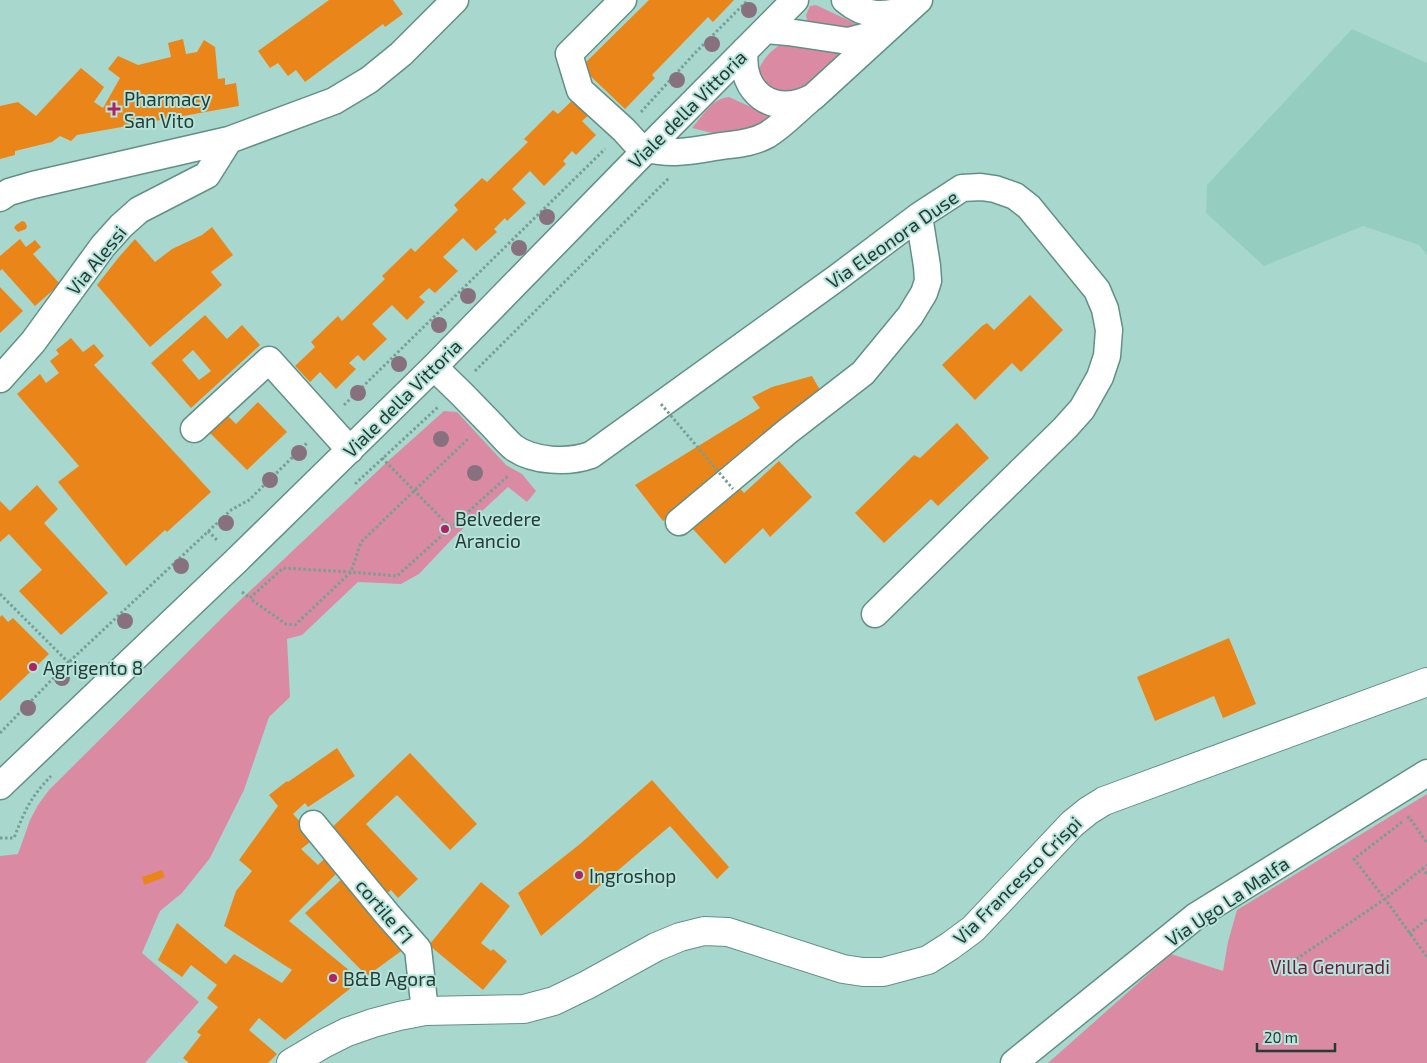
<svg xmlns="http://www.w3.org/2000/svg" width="1427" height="1063" viewBox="0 0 1427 1063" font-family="'Exo 2',sans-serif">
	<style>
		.built { fill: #95cec1 }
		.green { fill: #db8aa4 }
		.building { fill: #ea851a; fill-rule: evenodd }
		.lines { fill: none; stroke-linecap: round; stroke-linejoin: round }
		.minor-casing { stroke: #629086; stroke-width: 29 }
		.major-casing { stroke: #629086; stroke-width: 30 }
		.path { stroke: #789e95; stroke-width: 3; stroke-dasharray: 2.5 2.5; stroke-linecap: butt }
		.minor { stroke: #fff; stroke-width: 26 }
		.major { stroke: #fff; stroke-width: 28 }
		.path-bridge { stroke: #789e95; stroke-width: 3; stroke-dasharray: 2.5 2.5; stroke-linecap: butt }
		.tree { fill: #87717e }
		.poi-dot { fill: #ae2362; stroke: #b5e5da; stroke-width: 2 }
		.labels { text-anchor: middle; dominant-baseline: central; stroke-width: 4; stroke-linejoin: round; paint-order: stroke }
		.poi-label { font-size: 19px; fill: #273a36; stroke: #b5e5da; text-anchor: start }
		.street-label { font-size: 19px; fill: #273a36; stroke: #b5e5da }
		.park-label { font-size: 19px; fill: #6c1d3e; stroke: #b5e5da }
	</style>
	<rect width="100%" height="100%" fill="#a8d8cd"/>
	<path class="built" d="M1352 29 1427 63V255L1419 245 1363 226 1264 266 1206 213 1207 185Z"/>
	<path class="green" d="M816 5 856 24 855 26C842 28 817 28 807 20L806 15 810 6Z
		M782 44 851 51 800 92C793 92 786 93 779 92 769 89 760 79 759 69 764 58 772 49 782 44Z
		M729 97 775 118 773 123 720 135 692 128C703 116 712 98 729 97Z
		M444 411 457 412 506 465 522 474 536 491 527 502 508 487 454 537 419 574 401 584 358 582 302 635 287 639 290 697 269 717 244 790 210 858 182 893 160 911 142 953 199 1002 145 1063H0V856L18 854 30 820 38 805 49 790 235 605 387 462Z
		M1427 794V1063H1048L1171 954 1223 971 1228 942 1237 910Z"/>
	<path class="building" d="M329 0H393L403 14 385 27 383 24 305 82 296 70 288 76 278 63 270 68 258 51Z
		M649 0H734L713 22 708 17 652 75 655 78 625 109 581 67Z
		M183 39 186 54 197 52 204 40 215 47 218 79 225 78V85L236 83 239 106 77 135 71 141 60 136 52 142 15 151V155L0 159V106L18 102 36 116 81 68 104 87 94 102 103 108 120 78 108 69 118 56 138 65 171 57 168 43Z
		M577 96 592 112 582 121 596 135 576 155 572 151 563 161 566 164 544 186 530 171 512 189 526 203 507 221 505 218 494 229 497 232 476 251 463 238 443 257 458 271 435 293 429 288 419 297 425 302 407 320 392 305 372 324 387 339 364 361 358 355 349 363 356 369 336 389 320 372 310 382 295 366 315 347 311 342 338 316 342 321 385 279 382 276 411 248 415 252 458 210 454 205 482 178 487 182 528 142 524 139 553 110 558 114Z
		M22 221 25 222 27 226 26 229 18 232 14 228 16 225Z
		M212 227 233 255 211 272 222 285 150 347 97 285 119 257 135 239 155 262 172 249 202 235Z
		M20 239 26 247 35 240 41 247 33 254 60 284 35 306 2 269 0 271V256Z
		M0 287 23 311 0 333Z
		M1030 295 1063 330 1021 372 1012 363 975 400 942 365 982 326 987 323 994 330Z
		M205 315 227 339 242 325 260 345 191 408 151 363ZM193 350 211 371 199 380 182 360Z
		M71 338 83 352 94 344 104 356 94 365 211 492 167 532 165 530 126 566 58 482 79 466 17 394 40 374 46 383 59 373 50 361 59 354 56 350Z
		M812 376 824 397 794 417 663 521 635 485 760 408 752 397 772 387Z
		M258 402 287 432 247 470 204 427 222 410 236 424Z
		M957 423 989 458 938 506 931 499 884 543 855 513 914 455 920 458Z
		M779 461 812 497 770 537 763 528 725 564 692 528 737 485 744 493Z
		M37 485 58 509 44 523 108 593 61 635 19 591 42 570 9 534 0 542V501L10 511Z
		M2 615 8 622 13 618 49 654 0 701V617Z
		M1229 638 1256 704 1223 718 1214 696 1155 721 1137 677Z
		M337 748 355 776 308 807 305 803 293 814 305 827 301 831 310 842 301 849 318 865 325 858 338 872 289 921 361 980 285 1040 259 1018 249 1030 277 1054 268 1063H189L183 1058 201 1035 197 1032 218 1007 207 998 217 985 191 965 182 977 158 960 177 923 226 964 234 954 282 983 292 970 224 926 236 891 252 871 239 860 278 806 269 795 287 781 288 782Z
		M410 753 477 824 450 850 397 795 366 824 418 879 398 898 391 890 383 897 324 835Z
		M652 780 729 867 717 879 670 826 541 936 518 893 580 844Z
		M162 870 165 877 144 885 142 877Z
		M343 878 404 949 367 976 305 913Z
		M481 882 510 906 481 943 491 951 493 949 507 961 483 990 429 945Z"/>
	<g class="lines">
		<g class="minor-casing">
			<path id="minor" d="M623 0 569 54 580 90 624 130 644 152
				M845 0C866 18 885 16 909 9
				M766 30 788 32 848 41 883 32
				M745 50C739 93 774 118 813 97L919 0
				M647 149C671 155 691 151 715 147 733 144 751 144 767 135 782 126 795 112 808 101
				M0 198 9 192 33 185 229 140 334 101 369 80 401 54 455 0
				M434 367C453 385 471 403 489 422 497 430 505 440 513 447 533 462 569 463 591 455L838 277 919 216 962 188 981 187 995 189 1015 196 1029 207 1097 290 1105 309 1109 330 1107 356 1100 377 1082 409 1065 428 875 614
				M0 379 33 342 103 246 121 226 139 210 207 175 229 140
				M194 429 269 360 350 450
				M679 522 788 431 863 373 910 316 924 293 928 281 927 266 919 216
				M0 786 236 561 434 367 644 152 795 0
				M313 824 387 914 418 949 425 1011
				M1014 1063 1196 916 1427 773"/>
		</g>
		<g class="major-casing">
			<path id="major" d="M291 1063 323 1044 347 1032 373 1023 399 1016 425 1011 524 1009 554 1001 587 985 656 947 680 937 704 931 728 932 843 969 863 972H883L928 960 950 946 973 929 1072 824 1088 811 1104 801 1427 682"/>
		</g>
		<path class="path" d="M641 112 694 54 748 0
			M475 371 669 178
			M344 405 605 149
			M382 458 451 528
			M355 484 438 407
			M208 531 218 541
			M242 592 250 598 283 568 351 572 397 576 509 475
			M0 594 80 674
			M252 600 286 624 295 625 351 572 361 542 469 438
			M0 733 69 662 231 510 249 500 308 442
			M1407 818 1409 817 1427 843
			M1402 822 1354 859 1385 899 1427 957
			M0 838H14C25 810 30 798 51 776
			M1422 868 1427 874
			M1409 934 1427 919
			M1287 976 1292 962 1385 899 1427 865"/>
		<use href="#minor" class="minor"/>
		<use href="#major" class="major"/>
		<path class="path-bridge" d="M661 404 733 489"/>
	</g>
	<g class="tree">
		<circle cx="749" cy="10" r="8"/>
		<circle cx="712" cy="44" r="8"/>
		<circle cx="677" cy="80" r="8"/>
		<circle cx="547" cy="217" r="8"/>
		<circle cx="519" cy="248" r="8"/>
		<circle cx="468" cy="296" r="8"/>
		<circle cx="439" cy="325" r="8"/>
		<circle cx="399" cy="364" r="8"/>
		<circle cx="358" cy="393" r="8"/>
		<circle cx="441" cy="439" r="8"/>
		<circle cx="299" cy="453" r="8"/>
		<circle cx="475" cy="473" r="8"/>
		<circle cx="270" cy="480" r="8"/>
		<circle cx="226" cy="523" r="8"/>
		<circle cx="181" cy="566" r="8"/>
		<circle cx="125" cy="621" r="8"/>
		<circle cx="62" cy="678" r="8"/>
		<circle cx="28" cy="708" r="8"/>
	</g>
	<g class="poi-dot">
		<path d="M111.5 101.5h5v5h5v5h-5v5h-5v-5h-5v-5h5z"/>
		<circle cx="445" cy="529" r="5"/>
		<circle cx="33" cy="667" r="5"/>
		<circle cx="579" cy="875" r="5"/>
		<circle cx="333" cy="978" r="5"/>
	</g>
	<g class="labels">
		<g class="poi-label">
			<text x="124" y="98">Pharmacy<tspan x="124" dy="22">San Vito</tspan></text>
			<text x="455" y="518">Belvedere<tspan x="455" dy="22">Arancio</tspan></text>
			<text x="43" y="667">Agrigento 8</text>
			<text x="589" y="875">Ingroshop</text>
			<text x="343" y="978">B&amp;B Agora</text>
		</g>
		<g class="street-label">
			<text transform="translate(687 109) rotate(-45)">Viale della Vittoria</text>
			<text transform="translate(892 239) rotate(-35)">Via Eleonora Duse</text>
			<text transform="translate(96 260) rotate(-51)">Via Alessi</text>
			<text transform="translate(402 398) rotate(-45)">Viale della Vittoria</text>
			<text transform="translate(1017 880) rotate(-45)">Via Francesco Crispi</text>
			<text transform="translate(1227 901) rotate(-34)">Via Ugo La Malfa</text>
			<text transform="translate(385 911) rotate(50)">cortile F1</text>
		</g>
		<g class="park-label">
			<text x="1330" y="966">Villa Genuradi</text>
		</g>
	</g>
	<path d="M1257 1043v8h78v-8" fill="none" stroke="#273a36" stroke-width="2.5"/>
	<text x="1264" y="1043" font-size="15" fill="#273a36" stroke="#b5e5da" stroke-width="4" paint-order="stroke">20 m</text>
</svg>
